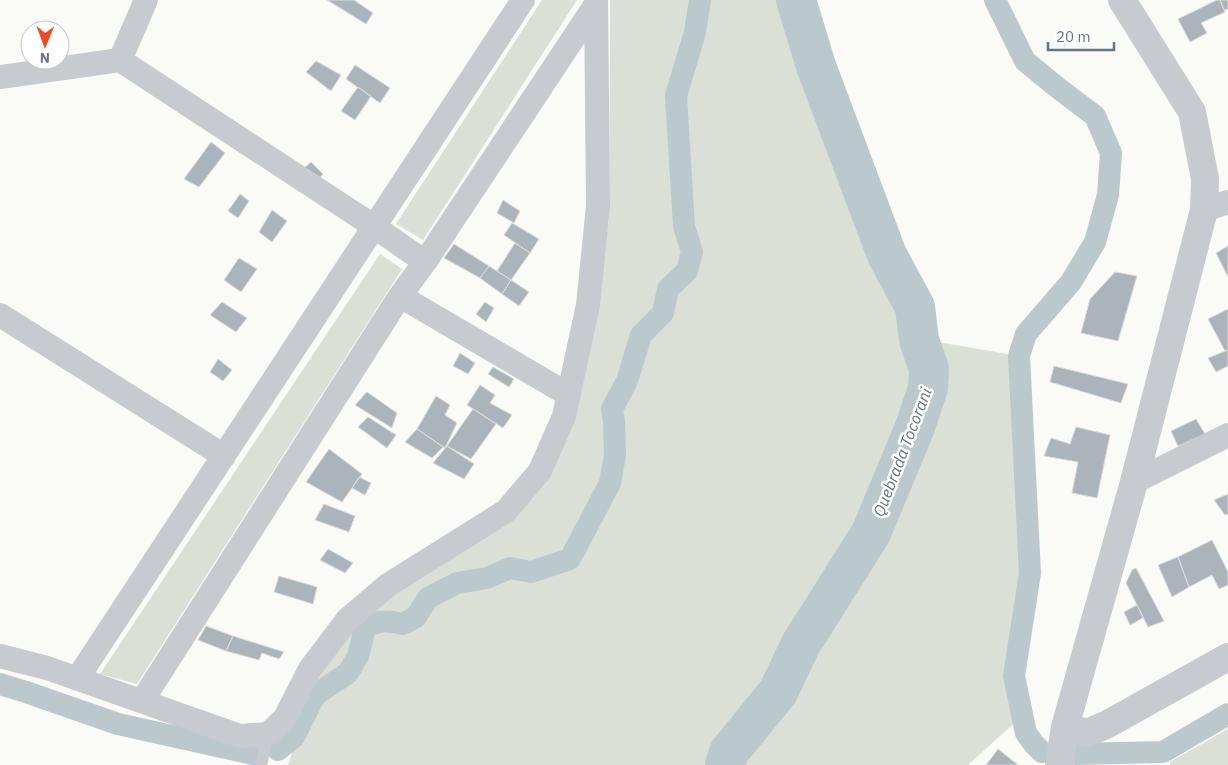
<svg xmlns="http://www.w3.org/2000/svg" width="1228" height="765" viewBox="0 0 1228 765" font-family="'IBM Plex Sans',sans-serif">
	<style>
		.green { fill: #dae0d6 }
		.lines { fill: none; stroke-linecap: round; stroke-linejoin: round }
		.canal { stroke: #bbc9cc; stroke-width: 22 }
		.river { stroke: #bbc9cc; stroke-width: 40 }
		.building { fill: #abb4bb; stroke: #dbdbd9 }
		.service { stroke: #c7cbcf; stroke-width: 12 }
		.minor { stroke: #c7cbcf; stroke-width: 24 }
		.tertiary { stroke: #c7cbcf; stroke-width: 28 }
		.labels { text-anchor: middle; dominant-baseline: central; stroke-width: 5; stroke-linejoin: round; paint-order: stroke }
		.water-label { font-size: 16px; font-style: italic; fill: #5e767e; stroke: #fff }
	</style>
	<rect width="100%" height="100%" fill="#fafaf7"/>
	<path class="green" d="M542 0H577L423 240 396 224Z
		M610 0H811L823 76 887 255 915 307 920 339 1019 356 1030 573 1014 676 1022 716 968 765H288L330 638 528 497 561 430 609 222Z
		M380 254 402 269 137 684 100 674Z
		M1228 729V765H1170V762Z"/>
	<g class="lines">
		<path class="canal" d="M995 0 1025 61 1058 88 1095 116 1111 153 1108 195 1095 242 1071 282 1026 334 1019 356 1030 573 1014 676 1026 733 1034 744 1042 752
			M0 684 26 692 118 724 253 754
			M278 750 294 737 315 695 348 673 358 656 365 628C378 620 388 620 403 624L416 617 428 598 457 583 487 578 510 568 531 572 570 559 610 483 615 455 614 421 612 409 627 381 641 335 663 313 668 289 687 271 692 252 684 226 676 96 695 32 700 0
			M1076 754 1163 752 1228 714"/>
		<path class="river" d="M725 765 729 752 778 692 801 644 871 533 915 427 928 388 929 369 919 340 915 307 887 255 816 66 796 0"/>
	</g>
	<path class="building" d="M327 0H354L373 13 366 24Z
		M1217 0H1220L1225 12 1201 23 1207 33 1190 42 1178 19Z
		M1220 0H1228V9L1224 10Z
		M316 61 341 75 331 91 306 72Z
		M355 65 390 88 380 103 346 79Z
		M358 87 371 96 355 120 341 111Z
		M211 142 225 153 199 187 184 179Z
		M311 162 323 174 317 181 303 169Z
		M240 194 249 201 238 218 228 211Z
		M503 200 520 211 514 223 497 213Z
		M272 210 287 221 272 242 259 232Z
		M512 223 539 239 530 253 504 235Z
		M515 243 530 253 511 280 497 271Z
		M454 244 489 266 480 278 444 258Z
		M1228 246V277L1216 253Z
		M239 258 257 269 241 292 224 280Z
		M489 266 511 280 502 294 480 278Z
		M1115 272 1137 276 1118 341 1081 333 1090 299Z
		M511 280 529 292 519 306 502 294Z
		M222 302 247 318 236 332 210 315Z
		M485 302 494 308 486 322 476 314Z
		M1228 309V350L1225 351 1208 319Z
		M1228 350V366L1216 372 1208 358Z
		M460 353 475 363 468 374 453 366Z
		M218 359 232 370 223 381 210 372Z
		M1054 366 1128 384 1121 403 1050 382Z
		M493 367 514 379 509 387 488 374Z
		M480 385 495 395 490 403 512 415 503 428 467 405Z
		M367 392 397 413 392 428 355 405Z
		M436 396 450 405 445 415 457 423 445 448 417 429Z
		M473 409 496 424 471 459 447 446Z
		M368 417 396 435 387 448 358 427Z
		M1196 419 1205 434 1178 446 1171 431Z
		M1076 427 1110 435 1097 498 1072 493 1078 462 1044 456 1051 438 1070 444Z
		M417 429 443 447 432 458 405 442Z
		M447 446 474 464 464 479 433 463Z
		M329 449 362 474 342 502 306 482Z
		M359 477 371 483 365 495 352 488Z
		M1228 494V514L1225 515 1214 500Z
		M324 504 355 516 349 532 315 520Z
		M1212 540 1228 572V585L1219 589 1212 575 1189 587 1178 557Z
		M328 549 353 563 345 573 320 560Z
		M1178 557 1189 587 1172 597 1158 565Z
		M1136 568 1164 621 1148 627 1126 583 1132 570Z
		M279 576 317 587 313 604 274 592Z
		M1137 605 1143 618 1130 625 1124 612Z
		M206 626 233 636 226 651 198 640Z
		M233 636 284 652 279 659 262 653 259 660 226 651Z
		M998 749 1018 765H986Z"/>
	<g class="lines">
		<path class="service" d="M261 765 268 734"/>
		<path class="minor" d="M120 60 146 0
			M0 77 120 60 375 227 425 262
			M1204 210 1228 202
			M400 296 569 395
			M0 315 224 456
			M1134 482 1228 435
			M0 656 47 668 240 736 268 734 285 718 310 669 347 620 388 585 506 511 540 471 564 416 588 305 598 206 596 0
			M77 679 523 0
			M142 701 400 296 425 262 596 4"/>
		<path class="tertiary" d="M1065 727 1087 733 1106 725 1228 657
			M1059 765 1065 727 1134 482 1204 210 1205 179 1192 112 1122 0"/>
	</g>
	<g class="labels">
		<g class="water-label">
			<text transform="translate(902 452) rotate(-69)">Quebrada Tocorani</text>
		</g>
	</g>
	<g transform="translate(45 45) rotate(181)"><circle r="24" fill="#ffffff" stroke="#c1c8ce"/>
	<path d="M0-4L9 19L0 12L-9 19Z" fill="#ee4b23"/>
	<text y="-8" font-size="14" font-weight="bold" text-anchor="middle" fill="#637684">N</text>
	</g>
	<path d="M1048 42v8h66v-8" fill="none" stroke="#637684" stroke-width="2.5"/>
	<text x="1056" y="42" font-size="15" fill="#637684" stroke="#ffffff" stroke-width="4" paint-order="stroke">20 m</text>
</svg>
